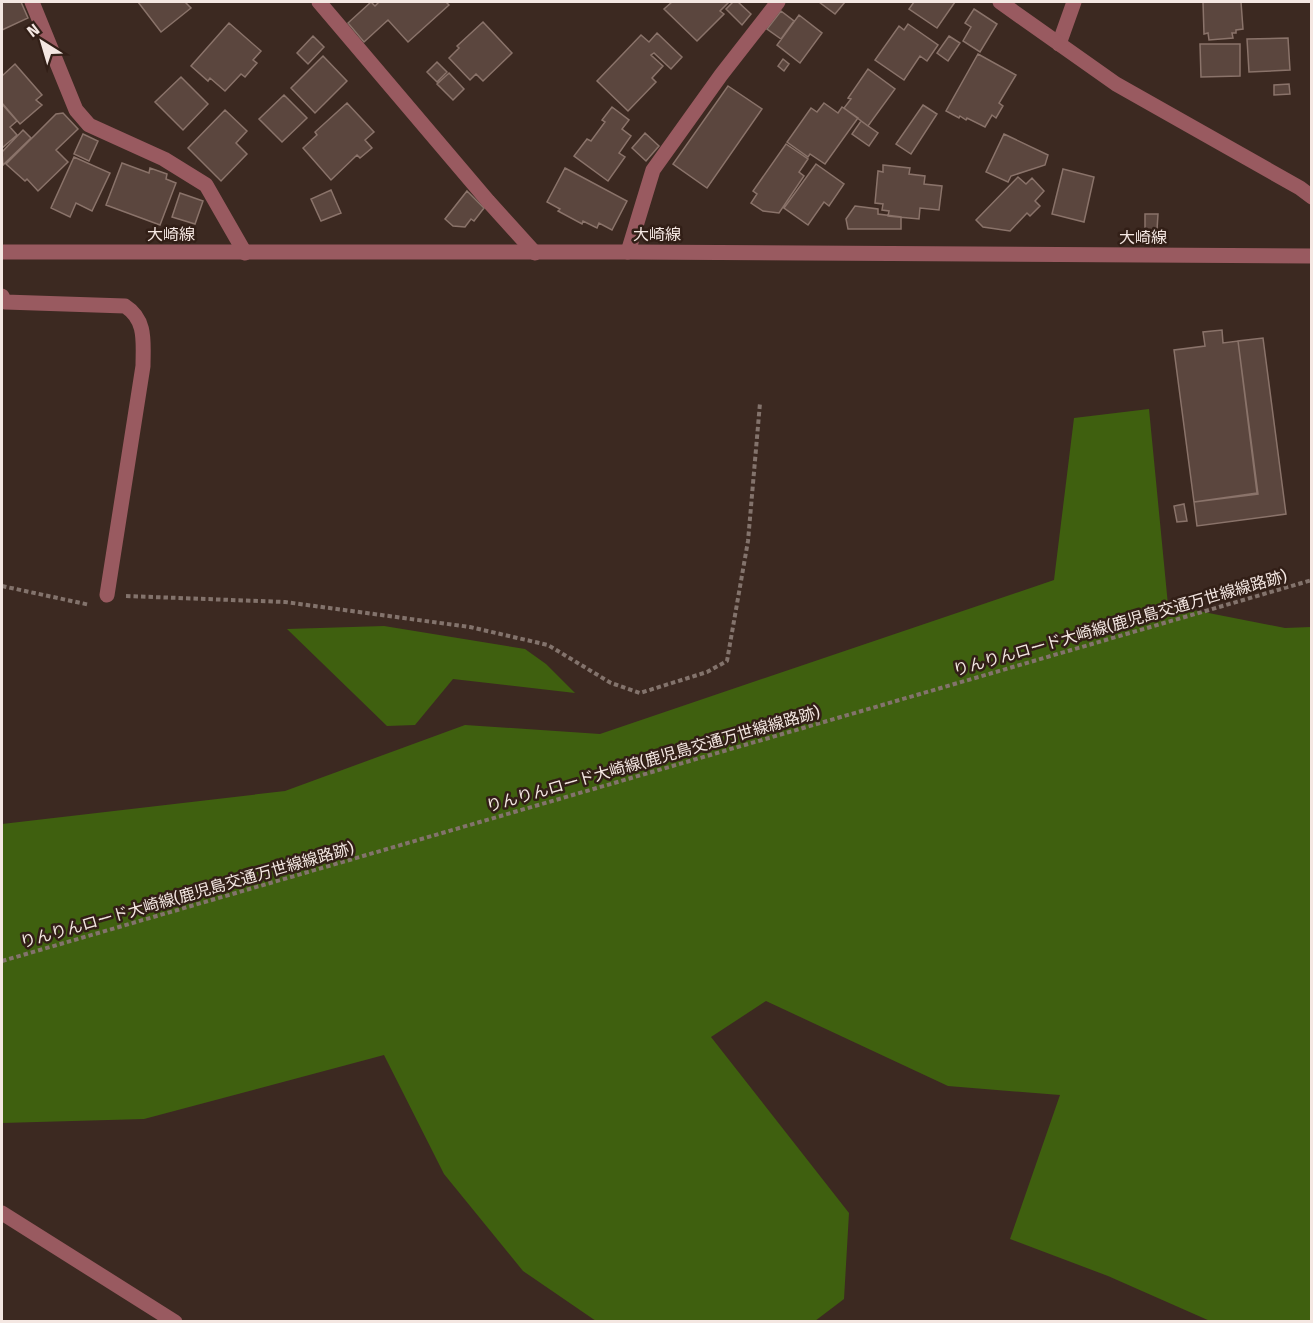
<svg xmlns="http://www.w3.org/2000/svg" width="1313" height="1323" viewBox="0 0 1313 1323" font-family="'Fira Sans','Noto Sans JP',sans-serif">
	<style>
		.green { fill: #3f600f }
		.building { fill: #5b463e; stroke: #8a736a; stroke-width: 1.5 }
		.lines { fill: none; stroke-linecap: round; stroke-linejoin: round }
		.path { stroke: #83736c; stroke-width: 4; stroke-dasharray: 4.5 3; stroke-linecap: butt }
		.minor { stroke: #995a60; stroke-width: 15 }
		.tertiary { stroke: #995a60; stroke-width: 15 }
		.labels { text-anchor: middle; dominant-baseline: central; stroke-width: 5; stroke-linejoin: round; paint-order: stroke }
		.street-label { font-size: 16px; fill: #f4e7e2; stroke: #321f17 }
	</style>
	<rect width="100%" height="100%" fill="#3c2921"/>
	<path class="green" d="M1149 409 1168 605 1285 628 1311 627V1321H1210L1108 1276 1010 1239 1060 1095 948 1086 766 1001 711 1037 849 1213 844 1299 815 1321H596L523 1271 444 1174 384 1055 144 1119 2 1123V824L285 791 465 725 600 734 1054 580 1074 418Z
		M384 626 525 649 546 664 575 693 453 679 415 725 387 726 287 629Z"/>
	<path class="building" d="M2 2H21L28 18 2 30Z
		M138 2H185L191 8 161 32Z
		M371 2 375 6 379 2H446L449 5 408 42 388 20 364 42 348 23Z
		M672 2H729L720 11 724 14 697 41 664 9Z
		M733 2H738L751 14 742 25 726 9Z
		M819 2H845L835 14Z
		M914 2H955L937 28 909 9Z
		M1203 2H1241L1243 29 1236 30V33H1232L1233 38 1209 40 1208 33 1204 34Z
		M974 9 997 24 980 52 963 41 971 27 965 23Z
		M781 11 794 21 781 39 767 29Z
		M799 15 822 33 800 63 777 45Z
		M483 22 512 53 483 81 476 74 470 80 449 58 459 48 457 46Z
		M229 23 261 51 253 60 257 63 245 77 241 74 225 91 210 78 208 81 191 66Z
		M908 24 938 45 927 61 920 56 904 80 875 60 899 26 904 30Z
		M657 33 682 57 671 69 654 53 651 55 663 66 652 78 656 82 628 111 597 81 641 35 649 42Z
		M313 36 324 47 308 64 297 53Z
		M949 36 960 43 948 61 937 53Z
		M1288 38 1290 70 1249 72 1247 39Z
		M1200 44H1240V76L1201 77Z
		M978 54 1016 75 999 103 1003 106 996 118 992 115 985 127 967 118 966 120 960 116 959 118 946 111Z
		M323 56 347 81 315 113 291 88Z
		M783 59 789 64 784 71 778 66Z
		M437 62 447 72 437 82 427 72Z
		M15 64 42 95 36 100 42 105 20 124 2 103V76Z
		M868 69 895 89 868 126 844 108 851 99 848 98Z
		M449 73 464 89 453 100 437 84Z
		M181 77 208 104 183 130 155 102Z
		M1289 84 1290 94 1274 95V85Z
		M728 86 762 109 707 188 673 164Z
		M284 95 307 118 282 142 259 119Z
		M347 103 374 132 365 140 372 148 360 158 357 155 331 180 303 148 317 135 315 132Z
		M824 103 838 113 842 107 858 118 825 164 810 154 808 157 787 142 811 108 817 112Z
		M2 104 17 121 10 127 17 135 2 148Z
		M923 105 937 114 911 154 896 144Z
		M612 107 629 120 622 129 631 136 619 153 625 157 608 181 574 156 587 139 591 141 605 122 602 120Z
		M225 110 247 131 236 143 247 154 221 181 188 148Z
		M63 113 78 129 56 150 68 162 38 191 27 179 25 181 6 164 56 114Z
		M861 121 878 133 869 146 852 134Z
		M23 130 31 138 3 165 2 152Z
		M645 133 659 146 646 161 632 148Z
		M83 134 98 141 89 161 74 154Z
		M1004 134 1048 155 1045 165 1011 176 1008 182 986 172Z
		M786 144 808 159 799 172 804 176 779 213 763 211 751 203 757 194 753 191Z
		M74 157 110 173 92 211 76 203 70 217 51 208Z
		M122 163 149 173 150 168 167 174 166 179 176 183 160 225 106 205Z
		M816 164 844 184 829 206 824 202 808 225 784 208Z
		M883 165 910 168 909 174 925 176 924 184 942 186 939 210 920 208 919 219 888 216 889 211 882 210 883 204 875 203 878 171 883 172Z
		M565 168 627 201 612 230 599 223 597 228 583 221 582 224 558 211 560 209 547 202Z
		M1063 169 1094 177 1084 222 1052 214Z
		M1018 177 1026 184 1032 178 1044 191 1035 201 1040 206 1030 216 1027 213 1010 231 983 227 976 220Z
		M331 190 341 213 321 221 311 199Z
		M467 191 484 208 474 221 471 219 465 227 453 226 445 219Z
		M180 193 203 201 195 224 172 217Z
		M855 206 878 209V214L901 217V229H848L846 219Z
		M1145 214H1158L1157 230H1145Z
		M1222 330 1223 343 1238 341 1257 493 1194 502 1174 350 1205 346 1203 332Z
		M1263 338 1286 514 1197 526 1194 502 1258 494 1238 341Z
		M1184 504 1187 521 1177 522 1174 506Z"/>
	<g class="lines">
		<path class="path" d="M2 586 90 605
			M126 596 285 602 470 627 548 645 611 683 640 693 707 672 727 661 748 541 760 403
			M2 961 1312 580"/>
		<path class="minor" d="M32 2 76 110 89 125 164 159 206 185 245 253
			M319 2 488 201 535 253
			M1059 44 1074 2
			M628 252 653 170 721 75 778 2
			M2 296 5 302 125 306C147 320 143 343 143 366L107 595"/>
		<path class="tertiary" d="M1000 2 1116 84 1300 188 1312 197
			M2 252H628L1312 256
			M2 1213 175 1322"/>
	</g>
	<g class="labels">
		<g class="street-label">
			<text x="171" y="234">大崎線</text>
			<text x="657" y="234">大崎線</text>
			<text x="1143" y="237">大崎線</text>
			<text transform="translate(1120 623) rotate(-16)">りんりんロード大崎線(鹿児島交通万世線線路跡)</text>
			<text transform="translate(653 759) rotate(-16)">りんりんロード大崎線(鹿児島交通万世線線路跡)</text>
			<text transform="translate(187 895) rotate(-16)">りんりんロード大崎線(鹿児島交通万世線線路跡)</text>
		</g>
	</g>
	<rect width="1313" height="1323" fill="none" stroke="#f4e7e2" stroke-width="6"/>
	<g transform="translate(42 42) rotate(323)" stroke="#321f17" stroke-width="4.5" paint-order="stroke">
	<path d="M0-4.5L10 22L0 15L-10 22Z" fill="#f4e7e2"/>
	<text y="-9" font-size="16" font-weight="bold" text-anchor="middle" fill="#f4e7e2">N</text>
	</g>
</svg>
